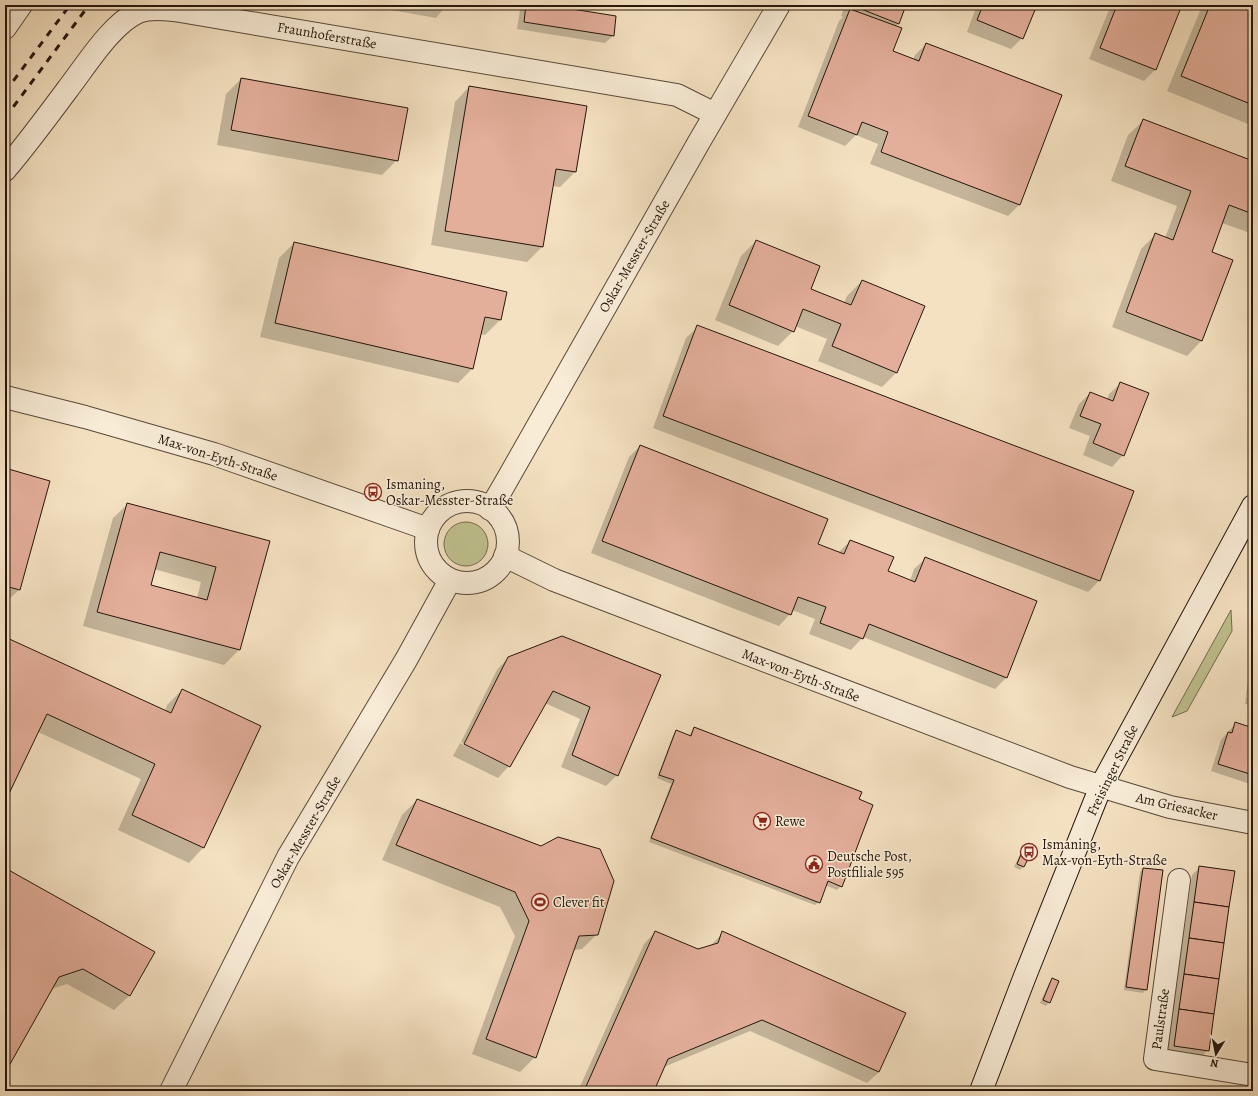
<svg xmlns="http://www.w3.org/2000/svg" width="1258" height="1096" font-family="Alegreya,serif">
  <rect width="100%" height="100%" fill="#f4e1c1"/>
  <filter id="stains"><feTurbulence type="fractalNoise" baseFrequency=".005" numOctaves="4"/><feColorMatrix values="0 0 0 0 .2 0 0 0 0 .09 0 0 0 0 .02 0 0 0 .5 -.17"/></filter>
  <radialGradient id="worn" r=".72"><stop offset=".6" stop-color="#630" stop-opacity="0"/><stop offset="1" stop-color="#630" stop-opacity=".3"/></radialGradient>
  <!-- green -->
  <g fill="#c0c290" stroke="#726c4e">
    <circle cx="466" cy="544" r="22"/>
    <polygon points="1231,610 1232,631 1187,711 1172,717"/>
  </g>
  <!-- shadow -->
  <g fill="#0003" fill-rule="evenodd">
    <polygon points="363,5 447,5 436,18"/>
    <polygon points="525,5 540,5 613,36 605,43 517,29 520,10"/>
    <polygon points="845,5 906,5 898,24 895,27 892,51 913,60 915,55 926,44 1061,96 1019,205 1008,216 870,164 878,144 856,135 845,146 798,127 839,21 843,17 841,16"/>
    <polygon points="977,5 1036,5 1022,38 1011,49 967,32"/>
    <polygon points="1111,5 1181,5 1156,69 1144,81 1089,59"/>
    <polygon points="1206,5 1236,5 1253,12 1253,126 1167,91 1200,11"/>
    <polygon points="241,79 397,160 382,175 217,145 226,94"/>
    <polygon points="469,87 575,172 560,187 553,186 542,247 527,262 431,245 455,102"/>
    <polygon points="1143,121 1253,162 1253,234 1222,223 1210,252 1201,341 1187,356 1112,327 1141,249 1156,234 1165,238 1177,206 1111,181 1128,135"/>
    <polygon points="756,241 809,290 844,303 847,296 862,281 897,372 882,387 818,361 827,339 795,326 793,331 778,346 715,320 741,256"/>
    <polygon points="294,243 506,292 500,320 485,335 480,334 473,368 458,383 260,337 279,258"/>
    <polygon points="698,327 1133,491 1099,581 1088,592 653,428 686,338"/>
    <polygon points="1121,383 1123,455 1112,467 1083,455 1090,436 1069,428 1079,404 1090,393 1107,400 1109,394"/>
    <polygon points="640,446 817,545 838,553 850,541 887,572 910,581 914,569 926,558 1006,678 995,689 863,637 851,650 809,634 815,619 792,610 790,614 779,626 591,553 629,457"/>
    <polygon points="5,469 19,590 5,603"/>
    <path d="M128 504 269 542 239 650 224 665 83 626 113 518ZM154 569 201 582 197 598 150 586Z"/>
    <polygon points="5,638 165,711 167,705 182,690 260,726 203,848 189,863 118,830 141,779 38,732 5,802"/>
    <polygon points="1253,654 1253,696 1247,695 1247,697 1253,698 1253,705 1245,704 1251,656"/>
    <polygon points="508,658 659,675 617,775 606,786 561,767 580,719 545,703 509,766 498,778 453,756 460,743 507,766 507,764 461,742 497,670"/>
    <polygon points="1236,723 1253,729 1253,785 1211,771 1221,740"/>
    <polygon points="694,728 858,800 841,886 837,890 825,885 819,902 815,905 649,842 671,784 657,778 673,735 676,731 689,736 691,732"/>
    <polygon points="417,800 597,934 582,949 573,950 535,1057 520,1072 472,1054 515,936 500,907 382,860 402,815"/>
    <polygon points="1025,846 1024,866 1020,870 1014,867 1022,850"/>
    <polygon points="1200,867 1208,1050 1200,1058 1167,1053 1192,875"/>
    <polygon points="5,869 153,953 129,996 114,1010 67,984 51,989 5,1071"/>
    <polygon points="1143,869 1146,989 1143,993 1124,990 1140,872"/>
    <polygon points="655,932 698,950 710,946 723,933 879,1072 867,1083 750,1031 664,1067 653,1091 578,1091 644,944"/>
    <polygon points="1052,980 1049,1002 1046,1006 1040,1003 1049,983"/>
    <polygon points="1253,1018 1253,1058 1248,1058"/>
  </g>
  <!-- building -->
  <g fill="#e3ae9a" stroke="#25160b" fill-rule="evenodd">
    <polygon points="526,5 547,5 616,16 614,36 524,22"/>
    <polygon points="851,5 906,5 899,24"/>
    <polygon points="983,5 1037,5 1023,39 977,20"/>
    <polygon points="1117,5 1182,5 1156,70 1100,48"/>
    <polygon points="1210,5 1239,5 1253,11 1253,105 1181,76"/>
    <polygon points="850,9 902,28 893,51 919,61 926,43 1062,95 1020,205 881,152 888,132 862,122 857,135 808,116"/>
    <polygon points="241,78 408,108 398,161 231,130"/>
    <polygon points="469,86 587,106 576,172 556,169 543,247 445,231"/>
    <polygon points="1143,119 1253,161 1253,214 1229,205 1212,252 1233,260 1202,341 1126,312 1155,233 1173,240 1191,191 1125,166"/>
    <polygon points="756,240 820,266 811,289 851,305 862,280 925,306 897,373 832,346 841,324 803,309 794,332 729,305"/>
    <polygon points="294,242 507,292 501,320 485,317 473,369 275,323"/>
    <polygon points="697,325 1134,491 1100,581 663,416"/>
    <polygon points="1120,382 1149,393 1124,456 1093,443 1101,424 1080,416 1090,392 1113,401"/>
    <polygon points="640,445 828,519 818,544 844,554 850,540 894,557 888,571 915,582 925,557 1037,601 1007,678 869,624 863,639 820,623 826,607 798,597 791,615 602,541"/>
    <polygon points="5,468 50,481 20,590 5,586"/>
    <path d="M127 503 270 541 240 650 97 612ZM160 552 216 567 207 600 151 585Z"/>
    <polygon points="562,636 661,675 618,776 572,755 590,707 553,691 510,767 464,744 508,657"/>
    <polygon points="5,637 171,713 182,689 261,726 204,848 132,815 155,764 47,714 5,802"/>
    <polygon points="1235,722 1253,728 1253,775 1218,764 1228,732 1232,733"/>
    <polygon points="694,727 862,792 859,799 873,805 842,887 828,881 820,903 651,838 674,780 659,775 676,730 691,736"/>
    <polygon points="417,799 541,846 558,837 600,849 614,881 598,935 579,936 536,1058 486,1039 529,921 515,892 396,845"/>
    <polygon points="1025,845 1033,849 1024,867 1017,864"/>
    <polygon points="1199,866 1235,871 1229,907 1194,902"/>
    <polygon points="5,868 155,952 130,996 83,969 59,977 5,1073"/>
    <polygon points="1143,868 1163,870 1147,990 1126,987"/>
    <polygon points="1194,902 1229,907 1224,943 1189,938"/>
    <polygon points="655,931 698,949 718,943 722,931 906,1013 879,1072 762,1020 668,1059 654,1091 584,1091"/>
    <polygon points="1189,938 1224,943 1219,979 1184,974"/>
    <polygon points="1184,974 1219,979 1214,1014 1179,1009"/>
    <polygon points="1052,978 1059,981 1050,1003 1043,1000"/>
    <polygon points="1179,1009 1214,1014 1209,1051 1174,1046"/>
  </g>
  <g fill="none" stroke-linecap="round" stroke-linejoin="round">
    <!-- minor casing -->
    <g stroke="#594938" stroke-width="24">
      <g id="minor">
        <polyline points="5,28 21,5"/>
        <path d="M5 170C27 144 47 117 67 90 85 67 111 24 138 12 151 7 167 9 180 11L677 95 715 114"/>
        <polyline points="5,397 85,417 214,454 428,529"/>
        <circle cx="467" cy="542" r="41"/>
        <polyline points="490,509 503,487 699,142 779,5"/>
        <polyline points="505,556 554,580 1070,777 1170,807 1253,823"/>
        <polyline points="1179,880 1155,1059 1253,1075"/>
        <polyline points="171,1091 288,857 406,660 450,580"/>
      </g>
    </g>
    <!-- secondary casing -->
    <g stroke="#25160b" stroke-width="24">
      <polyline id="secondary" points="981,1091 1025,976 1101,786 1253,506"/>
    </g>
    <!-- minor -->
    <use href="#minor" stroke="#f8ecd7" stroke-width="22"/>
    <!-- secondary -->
    <use href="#secondary" stroke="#f8ecd7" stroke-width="22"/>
    <!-- rail -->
    <g stroke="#25160b" stroke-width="3" stroke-dasharray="7 7" stroke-linecap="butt">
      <polyline points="5,92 70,5"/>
      <polyline points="5,118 89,5"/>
    </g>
  </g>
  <!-- icons -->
  <defs>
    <g id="bus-ring" transform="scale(0.9)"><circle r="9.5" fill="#f8ecd7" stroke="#8f2418" stroke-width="1.5"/><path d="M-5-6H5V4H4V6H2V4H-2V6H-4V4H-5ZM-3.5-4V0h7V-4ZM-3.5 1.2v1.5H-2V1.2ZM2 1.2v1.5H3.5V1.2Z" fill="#8f2418"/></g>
    <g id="supermarket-ring" transform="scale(0.9)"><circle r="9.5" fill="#f8ecd7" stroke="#8f2418" stroke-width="1.5"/><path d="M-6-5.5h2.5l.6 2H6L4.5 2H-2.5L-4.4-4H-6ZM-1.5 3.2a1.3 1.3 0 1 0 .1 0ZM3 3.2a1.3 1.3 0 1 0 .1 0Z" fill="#8f2418"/></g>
    <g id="civic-ring" transform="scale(0.9)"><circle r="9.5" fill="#f8ecd7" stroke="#8f2418" stroke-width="1.5"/><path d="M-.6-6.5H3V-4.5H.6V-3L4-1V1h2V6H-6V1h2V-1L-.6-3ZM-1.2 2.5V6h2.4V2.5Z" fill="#8f2418"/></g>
    <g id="stadium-ring" transform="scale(0.9)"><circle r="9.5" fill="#f8ecd7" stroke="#8f2418" stroke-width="1.5"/><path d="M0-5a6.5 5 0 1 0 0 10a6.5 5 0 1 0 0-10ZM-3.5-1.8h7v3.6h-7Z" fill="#8f2418"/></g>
  </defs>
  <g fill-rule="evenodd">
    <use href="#bus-ring" x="373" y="492"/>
    <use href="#supermarket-ring" x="762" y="821"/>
    <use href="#bus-ring" x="1029" y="852"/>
    <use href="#civic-ring" x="814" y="864"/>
    <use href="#stadium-ring" x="540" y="902"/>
  </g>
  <g text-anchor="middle" stroke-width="3" stroke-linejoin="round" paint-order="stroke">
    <!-- street labels -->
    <g font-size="14" fill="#25160b" stroke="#f8ecd7">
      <text transform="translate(327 35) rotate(10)" y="5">Fraunhoferstraße</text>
      <text transform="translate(634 256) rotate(-60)" y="5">Oskar-Messter-Straße</text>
      <text transform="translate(218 457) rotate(18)" y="5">Max-von-Eyth-Straße</text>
      <text transform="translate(801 675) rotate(21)" y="5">Max-von-Eyth-Straße</text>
      <text transform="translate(1112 770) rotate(-64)" y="5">Freisinger Straße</text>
      <text transform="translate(1177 806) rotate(13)" y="5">Am Griesacker</text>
      <text transform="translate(305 832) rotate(-60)" y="5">Oskar-Messter-Straße</text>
      <text transform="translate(1160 1019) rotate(-82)" y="5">Paulstraße</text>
    </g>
    <!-- poi labels -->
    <g font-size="14" fill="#25160b" stroke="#f8ecd7" text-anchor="start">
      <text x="386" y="489">Ismaning,<tspan x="386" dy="16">Oskar-Messter-Straße</tspan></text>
      <text x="775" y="826">Rewe</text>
      <text x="1042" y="849">Ismaning,<tspan x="1042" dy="16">Max-von-Eyth-Straße</tspan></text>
      <text x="827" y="861">Deutsche Post,<tspan x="827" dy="16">Postfiliale 595</tspan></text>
      <text x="553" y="907">Clever fit</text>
    </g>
  </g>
  <!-- margin -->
  <rect width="1258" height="1096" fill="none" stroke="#f4e1c1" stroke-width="20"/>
  <rect x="6" y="6" width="1246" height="1084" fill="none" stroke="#25160b" stroke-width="2"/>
  <rect x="10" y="10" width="1238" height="1076" fill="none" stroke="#25160b"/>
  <!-- north arrow -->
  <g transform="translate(1216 1054) rotate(190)" stroke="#f8ecd7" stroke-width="3" paint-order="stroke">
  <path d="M0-3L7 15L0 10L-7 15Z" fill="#25160b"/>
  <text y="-6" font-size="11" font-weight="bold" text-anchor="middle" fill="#25160b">N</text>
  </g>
  <rect width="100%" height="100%" filter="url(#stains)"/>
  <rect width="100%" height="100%" fill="url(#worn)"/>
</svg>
